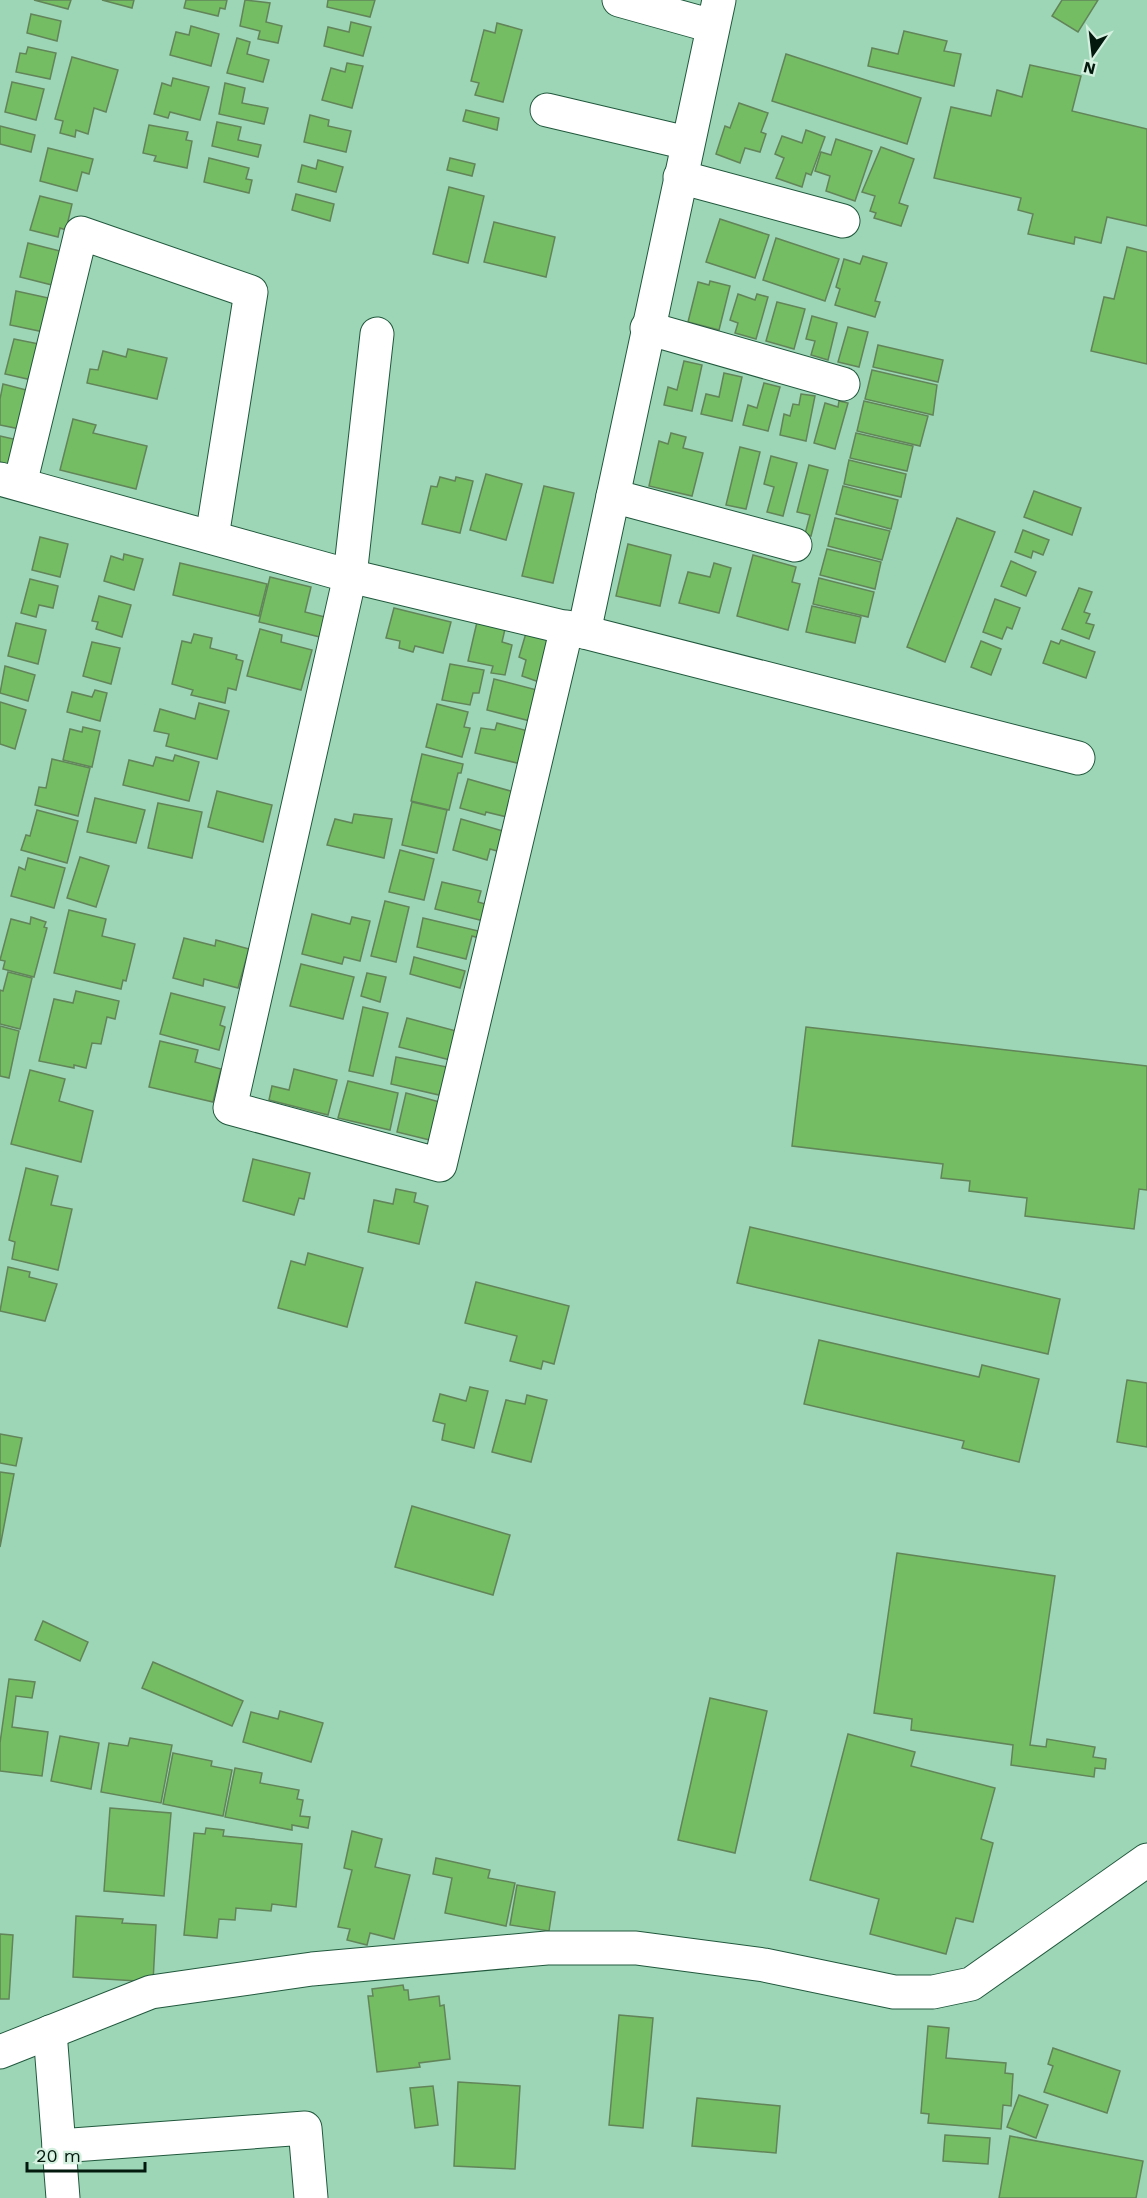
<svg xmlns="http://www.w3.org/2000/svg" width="1147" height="2198" font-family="'Work Sans',sans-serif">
  <rect width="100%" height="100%" fill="#9dd6b6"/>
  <!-- building -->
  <g fill="#75bd63" stroke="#628459" stroke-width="1.5">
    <polygon points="34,0 71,0 68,9"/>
    <polygon points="102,0 134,0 132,8"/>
    <polygon points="186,0 227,0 225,9 220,8 218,16 184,8"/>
    <polygon points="245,0 270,3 266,22 282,26 278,43 258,39 260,31 240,26"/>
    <polygon points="328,0 375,0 370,17 327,7"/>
    <polygon points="1062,0 1098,0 1078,32 1052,16"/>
    <polygon points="31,14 61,21 57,41 27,33"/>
    <polygon points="351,22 371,27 363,56 324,46 328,27 349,32"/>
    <polygon points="497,23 522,30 503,102 475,95 479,83 471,81 484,30 495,33"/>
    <polygon points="191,26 219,34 211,66 170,55 176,32 189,35"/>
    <polygon points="904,31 947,41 944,51 961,54 954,86 868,66 872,48 898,54"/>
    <polygon points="237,38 250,42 247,54 269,60 263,82 227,73"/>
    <polygon points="28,47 56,53 50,79 16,72 20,53 26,54"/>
    <polygon points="786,54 921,98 907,144 772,101"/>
    <polygon points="72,57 118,70 106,112 94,108 88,134 76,130 75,137 60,133 63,121 55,119"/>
    <polygon points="347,63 363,66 352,108 322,100 331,68 345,72"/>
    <polygon points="1030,65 1081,76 1072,111 1147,129 1147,226 1107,217 1101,243 1075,237 1074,244 1028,234 1033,214 1018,210 1021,198 934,178 951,107 991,116 997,90 1022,97"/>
    <polygon points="173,78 209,87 200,120 170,112 168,118 154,114 162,83 171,86"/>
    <polygon points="12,82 44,89 36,120 5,112"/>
    <polygon points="225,83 245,88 242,103 268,108 264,124 219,114"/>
    <polygon points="739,103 768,113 761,132 766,134 760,152 745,148 740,163 716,154 725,126 730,128"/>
    <polygon points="466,110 499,118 497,130 463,121"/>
    <polygon points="310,115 329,120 328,126 351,131 346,152 304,142"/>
    <polygon points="217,122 241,127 238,140 261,145 258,157 212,146"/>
    <polygon points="149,125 188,132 186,140 192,141 187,168 154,161 156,156 143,153"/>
    <polygon points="0,126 35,135 31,152 0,144"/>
    <polygon points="806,130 825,137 811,175 806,173 802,187 776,178 784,158 775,154 782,136 802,143"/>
    <polygon points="836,139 872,151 855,201 826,191 830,176 815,171 821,152 831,155"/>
    <polygon points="881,147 914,159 899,203 908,206 901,226 874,218 876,213 870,211 875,196 862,192"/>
    <polygon points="48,148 93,159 89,174 82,172 77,191 40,181"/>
    <polygon points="209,158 249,168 246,179 252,180 249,193 204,182"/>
    <polygon points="450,158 475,164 472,176 447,170"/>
    <polygon points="318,160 343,167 336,192 298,182 302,165 316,169"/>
    <polygon points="449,187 484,196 468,263 433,254"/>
    <polygon points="296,194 334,204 330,221 292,210"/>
    <polygon points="40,196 72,204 66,230 60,228 58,237 30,230"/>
    <polygon points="720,219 769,235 755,278 706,262"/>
    <polygon points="494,222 555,237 546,277 484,262"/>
    <polygon points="776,238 839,259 825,301 763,280"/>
    <polygon points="28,243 60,251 52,285 20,277"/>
    <polygon points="1127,247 1147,252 1147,364 1091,351 1104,297 1114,299"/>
    <polygon points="863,256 887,263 875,301 880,302 875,317 835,305 840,289 836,287 844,259 860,264"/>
    <polygon points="710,281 730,286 719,330 688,322 698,282 709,285"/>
    <polygon points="16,291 53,299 44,332 10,325"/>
    <polygon points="738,294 755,300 757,294 768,297 756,339 735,333 738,323 730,320"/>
    <polygon points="777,302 805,309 794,349 766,341"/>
    <polygon points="812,316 837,323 828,360 811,355 815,341 806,339"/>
    <polygon points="848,327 868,332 859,367 838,362"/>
    <polygon points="14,339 44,345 32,380 5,374"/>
    <polygon points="878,345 943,360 938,382 873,367"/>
    <polygon points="128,349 167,358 157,399 87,383 90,369 98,370 103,351 126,357"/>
    <polygon points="684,361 702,365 692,411 664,405 668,387 677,390"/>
    <polygon points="872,370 937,385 933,415 865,399"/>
    <polygon points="724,373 742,377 732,421 701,414 706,394 719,397"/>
    <polygon points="764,383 780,387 768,431 743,425 748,405 757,408"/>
    <polygon points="3,384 34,392 25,430 0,425 0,399"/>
    <polygon points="801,394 815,396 806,441 780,435 784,414 790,416 793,404 799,405"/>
    <polygon points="839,401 848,403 835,449 814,443 825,403 838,407"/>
    <polygon points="864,401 928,416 920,446 857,431"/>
    <polygon points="73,419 96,425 93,433 147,446 136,489 60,470"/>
    <polygon points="671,433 686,437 683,448 703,453 692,496 649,486 659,441 668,444"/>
    <polygon points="856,433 913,446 907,471 850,458"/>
    <polygon points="0,436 22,441 15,473 0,470"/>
    <polygon points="740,447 760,452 746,509 726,505"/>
    <polygon points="771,456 797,463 783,516 767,512 774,487 764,484"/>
    <polygon points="849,460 906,474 901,497 844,484"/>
    <polygon points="809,465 828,470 811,536 805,534 810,515 797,512"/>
    <polygon points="486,474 522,484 506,540 470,530"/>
    <polygon points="440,477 455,481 456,477 473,481 460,533 422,524 431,486 437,487"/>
    <polygon points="544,486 574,493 553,583 522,576"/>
    <polygon points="843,486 898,500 891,529 836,514"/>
    <polygon points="1034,491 1081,508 1072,535 1024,517"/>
    <polygon points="835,518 890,531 882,560 828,546"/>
    <polygon points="957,518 995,532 945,662 907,647"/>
    <polygon points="1023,530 1049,540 1043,555 1033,551 1031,558 1015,552"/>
    <polygon points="40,537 68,544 60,577 32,570"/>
    <polygon points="628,544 671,555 660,606 616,596"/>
    <polygon points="827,549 881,562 875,589 820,575"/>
    <polygon points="124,554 143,559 134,590 104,581 111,556 123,560"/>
    <polygon points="753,555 796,567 792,582 800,584 788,630 737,616"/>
    <polygon points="1011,561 1036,572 1026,596 1001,586"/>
    <polygon points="180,563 267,584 259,616 173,595"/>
    <polygon points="714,563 731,568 719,613 679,603 688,572 710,577"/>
    <polygon points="270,577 311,587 305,612 333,619 328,639 259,622"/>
    <polygon points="819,578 874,592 868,617 813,604"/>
    <polygon points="30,579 58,586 53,608 39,605 36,617 21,613"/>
    <polygon points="1079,588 1092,592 1084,612 1090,614 1086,623 1094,625 1089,639 1062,629"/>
    <polygon points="99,596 131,605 122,637 96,629 98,622 92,621"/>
    <polygon points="995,599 1020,608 1012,629 1007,627 1002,639 983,632"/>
    <polygon points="812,606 861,617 855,643 806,632"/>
    <polygon points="394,608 451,622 443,653 415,646 413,652 399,648 400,641 386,638"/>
    <polygon points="477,622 505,629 502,642 512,645 505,675 491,673 493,666 468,661"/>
    <polygon points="16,623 46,630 38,664 8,656"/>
    <polygon points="260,629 282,635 281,642 312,650 301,690 247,676"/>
    <polygon points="526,633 560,643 542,683 522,676 526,660 519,657"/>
    <polygon points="194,634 212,638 210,648 237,655 236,659 243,661 236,690 228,688 225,703 191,695 193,690 172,684 182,641 191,643"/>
    <polygon points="1061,640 1095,652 1086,678 1043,663 1051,641 1059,644"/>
    <polygon points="981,641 1001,649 991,675 971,667"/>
    <polygon points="92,642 120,648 111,684 83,676"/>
    <polygon points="450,664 484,670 479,693 473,693 470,705 442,700"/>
    <polygon points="5,666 35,675 28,701 0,693"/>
    <polygon points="494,679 537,690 538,723 487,710"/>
    <polygon points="95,690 107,693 100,721 67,712 72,692 92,697"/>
    <polygon points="0,702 26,710 15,749 0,744"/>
    <polygon points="199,703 229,711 217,759 166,746 169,734 154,731 160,709 195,719"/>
    <polygon points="437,704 468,712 464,727 470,728 462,757 426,747"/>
    <polygon points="497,723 528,731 521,764 475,753 481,728 495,730"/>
    <polygon points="83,727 100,731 92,767 63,760 70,729 82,732"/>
    <polygon points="422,754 463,764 461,773 458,773 449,810 411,801"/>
    <polygon points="175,755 199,762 189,801 123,785 129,760 153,766 156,757 173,761"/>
    <polygon points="52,759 90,768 78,816 35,805 39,787 46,788"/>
    <polygon points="468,779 514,792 507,817 486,812 485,815 460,808"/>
    <polygon points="217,791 272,805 263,842 208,827"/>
    <polygon points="95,798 145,810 136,843 87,832"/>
    <polygon points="412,802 447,810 437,853 402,845"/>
    <polygon points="158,803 202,812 192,858 148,848"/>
    <polygon points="37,810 78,821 67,863 21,850 26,835 30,836"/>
    <polygon points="354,814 392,819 384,858 327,845 335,819 352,823"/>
    <polygon points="461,819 510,833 504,853 490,849 487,860 453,850"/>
    <polygon points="400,850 434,859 424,900 389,892"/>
    <polygon points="80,857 109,866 96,907 67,898"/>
    <polygon points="28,858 65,868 54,908 11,896 19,867 25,870"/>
    <polygon points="442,882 481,891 478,902 492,906 488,922 435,909"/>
    <polygon points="385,901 409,907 396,962 371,956"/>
    <polygon points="69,910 106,919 102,936 135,944 126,981 123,980 121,989 54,973"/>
    <polygon points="312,914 350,924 352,917 370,921 360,961 344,957 342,964 302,954"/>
    <polygon points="31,917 46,922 44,927 47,928 34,977 3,969 5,961 0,960 11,919 30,924"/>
    <polygon points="423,918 487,933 486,940 472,936 466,959 417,947"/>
    <polygon points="184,938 215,946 216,940 249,949 238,988 204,979 203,986 173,978"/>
    <polygon points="414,957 465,971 460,988 410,974"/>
    <polygon points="301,964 354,977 343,1019 290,1006"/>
    <polygon points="8,972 32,978 20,1029 0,1024 0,990 3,991"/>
    <polygon points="367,973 386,977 380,1002 361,996"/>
    <polygon points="76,991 119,1001 115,1019 107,1017 101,1044 92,1043 86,1068 74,1065 74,1068 39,1061 54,999 73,1003"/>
    <polygon points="171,993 225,1007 220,1025 225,1027 219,1050 160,1034"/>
    <polygon points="363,1007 388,1013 373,1076 349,1071"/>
    <polygon points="407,1018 460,1032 458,1062 399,1047"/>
    <polygon points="0,1026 19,1031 9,1078 0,1076"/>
    <polygon points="806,1027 1147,1066 1147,1190 1139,1189 1134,1229 1025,1216 1027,1198 969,1191 970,1181 941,1178 943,1164 792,1146"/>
    <polygon points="160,1041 198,1050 195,1062 221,1069 213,1102 149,1087"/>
    <polygon points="396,1057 457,1069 452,1094 440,1091 439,1095 391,1084"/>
    <polygon points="294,1069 337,1080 328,1115 269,1100 272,1086 289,1090"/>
    <polygon points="30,1070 65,1079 59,1101 93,1111 81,1162 11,1144"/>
    <polygon points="348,1081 398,1093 390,1130 338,1118"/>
    <polygon points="406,1093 451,1105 442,1143 397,1132"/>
    <polygon points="253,1159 310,1173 304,1199 299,1198 294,1215 243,1201"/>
    <polygon points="26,1168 58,1176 51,1205 72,1209 58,1270 12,1259 15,1242 9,1240"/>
    <polygon points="396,1189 416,1193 414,1202 428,1206 419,1244 368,1232 374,1200 393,1204"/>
    <polygon points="750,1227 1060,1299 1048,1354 737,1283"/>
    <polygon points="308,1253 363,1268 347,1327 278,1308 291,1261 305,1265"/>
    <polygon points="8,1267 30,1272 29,1277 57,1284 45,1321 0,1311"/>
    <polygon points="476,1282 569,1306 554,1364 543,1361 541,1369 510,1361 517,1336 465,1323"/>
    <polygon points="819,1340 979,1377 982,1365 1039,1379 1019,1462 962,1448 964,1441 804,1404"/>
    <polygon points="1127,1380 1147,1383 1147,1447 1117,1442"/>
    <polygon points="470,1387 488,1391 474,1448 442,1440 445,1424 433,1421 440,1394 466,1401"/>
    <polygon points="527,1395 547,1400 531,1462 492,1452 506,1400 525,1404"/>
    <polygon points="0,1434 22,1438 16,1466 0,1463"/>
    <polygon points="0,1472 14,1474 0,1547"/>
    <polygon points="412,1506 510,1535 493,1595 395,1567"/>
    <polygon points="897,1553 1055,1576 1030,1745 1046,1747 1047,1739 1095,1747 1093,1757 1106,1759 1105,1769 1095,1768 1094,1777 1011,1765 1013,1745 911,1730 912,1719 874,1713"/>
    <polygon points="43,1621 88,1642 80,1661 35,1640"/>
    <polygon points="153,1662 243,1701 232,1726 142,1688"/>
    <polygon points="9,1679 35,1682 32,1698 16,1696 12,1727 48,1732 42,1776 0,1771 0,1743"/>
    <polygon points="710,1698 767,1711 735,1853 678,1840"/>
    <polygon points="280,1711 323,1723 311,1762 243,1742 251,1712 278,1719"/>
    <polygon points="848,1734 915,1752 911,1766 995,1788 981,1839 993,1843 973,1922 956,1918 946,1954 870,1934 879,1899 810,1880"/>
    <polygon points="60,1736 99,1743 91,1789 51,1781"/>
    <polygon points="130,1738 172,1745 161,1803 101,1792 109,1743 128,1746"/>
    <polygon points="173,1753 212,1761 211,1766 232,1770 223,1816 163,1804"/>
    <polygon points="235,1768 262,1773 260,1783 299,1790 297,1799 303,1800 300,1816 310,1817 308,1828 292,1825 292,1830 225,1817"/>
    <polygon points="110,1808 171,1813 164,1896 104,1891"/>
    <polygon points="206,1828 224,1830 223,1836 302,1844 296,1907 272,1904 271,1911 236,1908 235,1920 219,1919 217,1938 184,1935 194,1833 205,1834"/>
    <polygon points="352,1831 382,1839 375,1867 410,1875 394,1939 370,1933 367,1945 347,1940 350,1929 338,1927 352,1870 344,1868"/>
    <polygon points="436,1858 490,1870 488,1878 515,1883 506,1926 445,1913 452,1878 433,1874"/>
    <polygon points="517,1885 555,1892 549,1931 510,1925"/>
    <polygon points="76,1916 123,1919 122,1923 156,1925 153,1982 73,1977"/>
    <polygon points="0,1934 13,1935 9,1999 0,1999"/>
    <polygon points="403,1985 404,1990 408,1990 409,2000 439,1996 440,2006 444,2005 450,2059 419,2063 420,2067 377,2072 368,1996 373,1996 372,1989"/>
    <polygon points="619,2015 653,2018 643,2128 609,2125"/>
    <polygon points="928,2026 949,2028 946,2058 1006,2063 1005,2073 1013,2074 1011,2106 1003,2105 1001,2129 928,2123 929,2114 921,2113"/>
    <polygon points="1053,2048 1120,2071 1107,2113 1044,2092 1053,2066 1048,2064"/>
    <polygon points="458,2082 520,2086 515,2169 454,2166"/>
    <polygon points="433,2086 438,2125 415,2128 410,2088"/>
    <polygon points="1019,2095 1048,2105 1036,2138 1007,2127"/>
    <polygon points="697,2098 780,2106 776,2153 692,2146"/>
    <polygon points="945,2135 990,2138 988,2164 943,2161"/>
    <polygon points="1010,2136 1143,2161 1136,2198 999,2198"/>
  </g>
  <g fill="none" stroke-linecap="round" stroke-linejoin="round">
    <!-- minor casing -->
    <g stroke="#21583d" stroke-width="35">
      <g id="minor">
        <polyline points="619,0 712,26"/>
        <polyline points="547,110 687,143"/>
        <polyline points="680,177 843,221"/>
        <polyline points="647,328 843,384"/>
        <polyline points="377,334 350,576 230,1108 440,1165 567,627"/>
        <polyline points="0,479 350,576 584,632 1078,758"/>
        <polyline points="20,484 81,233 251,292 212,537"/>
        <polyline points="613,496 795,545"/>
        <polyline points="584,632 719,0"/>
        <polyline points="50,2032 63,2198"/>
        <polyline points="0,2052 151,1992 312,1969 547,1948 636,1948 764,1965 894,1992 933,1992 971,1984 1147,1860"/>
        <polyline points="59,2146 305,2128 311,2198"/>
      </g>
    </g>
    <!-- minor -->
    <use href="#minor" stroke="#fff" stroke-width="33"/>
  </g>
  <!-- north arrow -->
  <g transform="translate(1093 54) rotate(194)" stroke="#d4f0df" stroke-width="4.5" paint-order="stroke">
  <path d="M0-4.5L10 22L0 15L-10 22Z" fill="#04190e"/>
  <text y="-9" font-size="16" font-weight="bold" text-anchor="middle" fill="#04190e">N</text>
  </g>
  <!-- scale -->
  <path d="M27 2162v9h118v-9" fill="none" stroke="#04190e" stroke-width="3"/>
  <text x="36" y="2162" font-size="18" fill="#04190e" stroke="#d4f0df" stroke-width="4.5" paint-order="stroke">20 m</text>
</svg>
